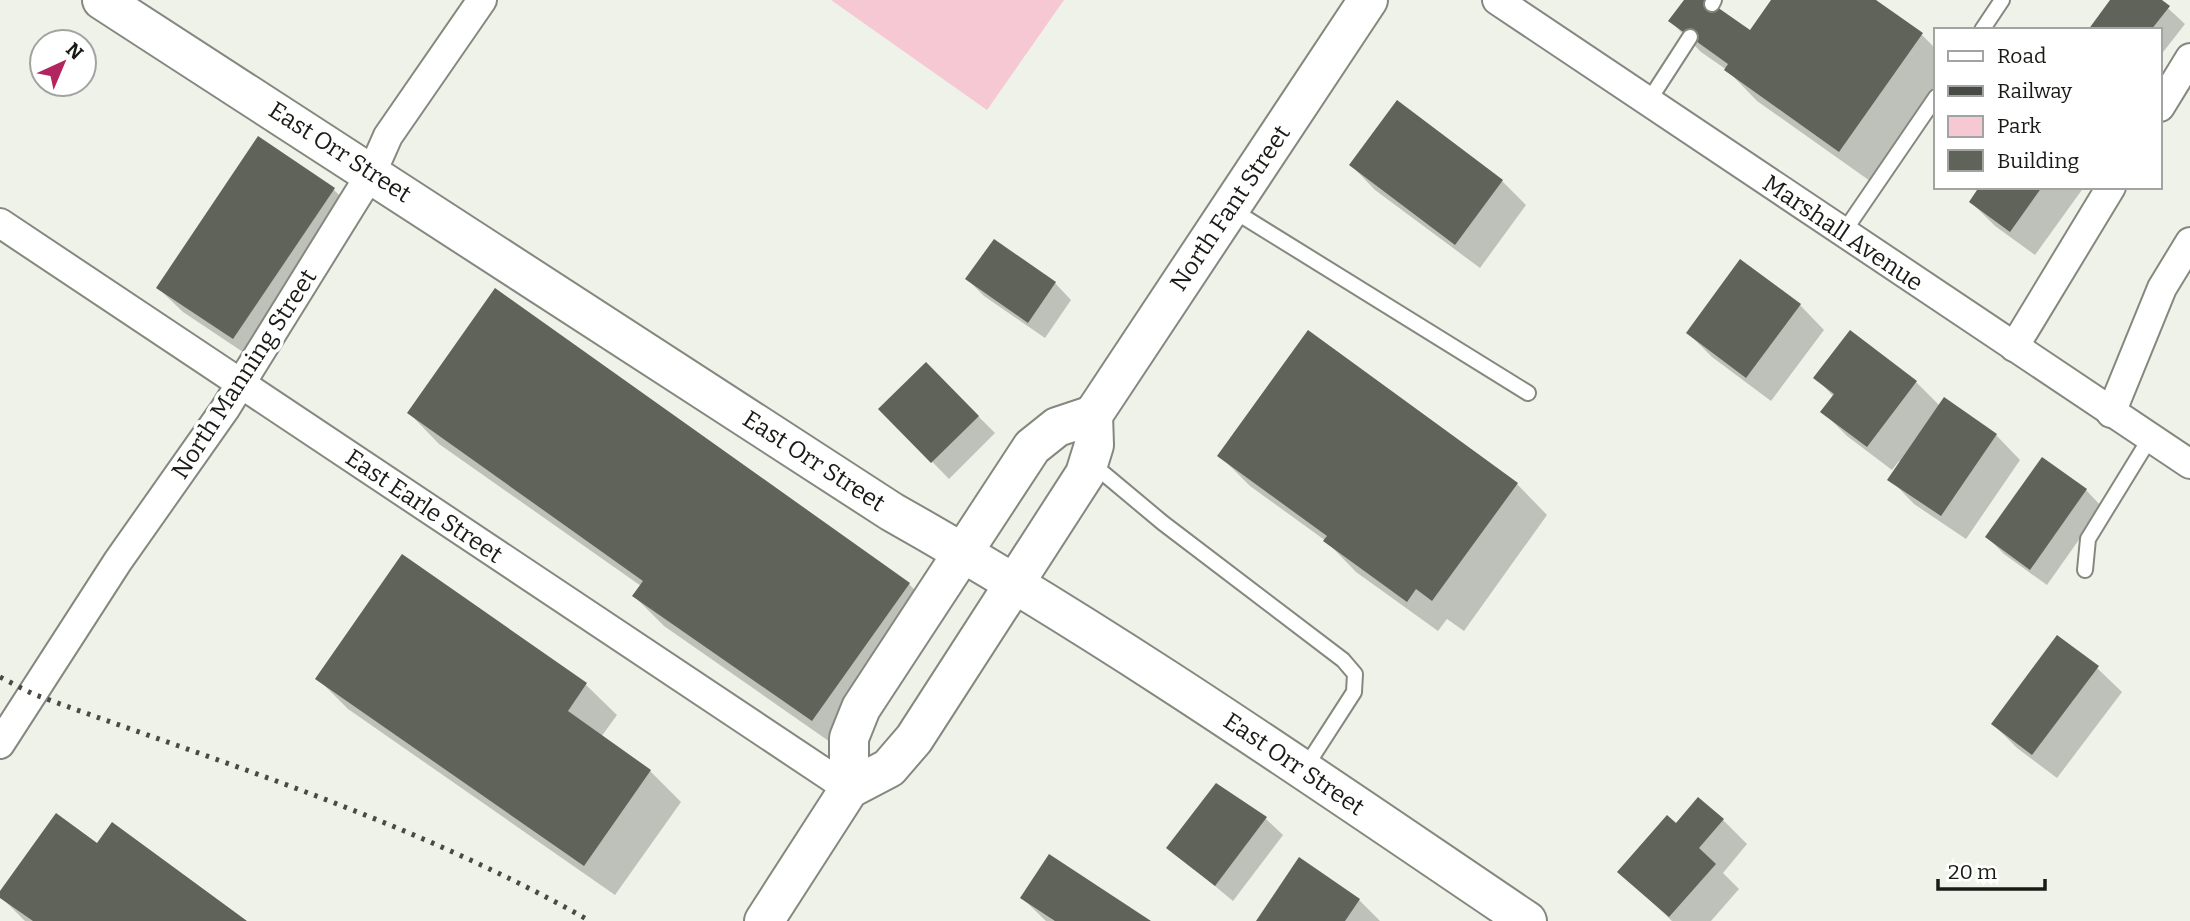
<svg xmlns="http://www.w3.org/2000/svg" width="2190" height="921" font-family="Bitter,serif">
  <rect width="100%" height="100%" fill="#eef2e8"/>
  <!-- green -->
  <polygon fill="#f6c8d3" points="831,0 1064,0 987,110"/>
  <!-- shadow -->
  <g fill="#0003">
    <polygon points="1686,0 1705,0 1750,32 1773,0 1873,0 1922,35 1936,49 1936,88 1870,181 1757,101 1727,70 1701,52 1670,21"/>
    <polygon points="2113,0 2159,0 2185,24 2160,56 2160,30 2090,30"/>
    <polygon points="1351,165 1502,181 1526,205 1480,268 1375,190"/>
    <polygon points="1982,187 2084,187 2035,255 1995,226 1971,202"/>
    <polygon points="333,189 358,213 258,362 183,312 158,288"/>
    <polygon points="967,279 1055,283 1071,300 1045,338 984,296"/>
    <polygon points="1800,305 1824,330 1771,401 1712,357 1688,333"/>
    <polygon points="926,364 995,433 949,479 881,409"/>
    <polygon points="1816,378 1916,382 1940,406 1996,435 2020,460 1966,539 1914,504 1890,479 1901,463 1899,461 1892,470 1847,436 1823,412 1834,397"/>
    <polygon points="409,413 909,584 939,615 843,751 664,626 634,596 641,586 439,444"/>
    <polygon points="1219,455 1517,484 1547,515 1464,631 1447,619 1438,631 1356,572 1326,541 1250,486"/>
    <polygon points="2086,490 2102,507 2047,585 2004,554 1987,537"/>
    <polygon points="402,557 586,685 617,715 601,737 650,771 681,802 615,895 348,709 318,679"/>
    <polygon points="2097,668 2122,692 2057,778 2017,748 1993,724"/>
    <polygon points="1216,785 1266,819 1283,835 1233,901 1169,848"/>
    <polygon points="1723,820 1747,844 1723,873 1739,889 1711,921 1672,921 1620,872 1676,825"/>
    <polygon points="97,845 244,921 25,921 0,896"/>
    <polygon points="1022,898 1148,921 1046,921"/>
    <polygon points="1359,900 1380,921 1259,921"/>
  </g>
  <!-- building -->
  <g fill="#5f635a">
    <polygon points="1684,0 1707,0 1750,30 1771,0 1876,0 1923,33 1839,152 1724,70 1728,64 1668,21"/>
    <polygon points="2110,0 2162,0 2170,6 2151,30 2088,30"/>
    <polygon points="1397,100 1503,180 1455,245 1349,165"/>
    <polygon points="258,136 335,188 233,339 156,288"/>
    <polygon points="1979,187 2042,187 2010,232 1969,202"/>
    <polygon points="994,239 1056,282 1028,323 965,279"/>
    <polygon points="1740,259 1801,304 1746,378 1686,333"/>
    <polygon points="495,288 910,583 812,721 632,596 643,581 407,413"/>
    <polygon points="1308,330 1518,483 1432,601 1416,589 1407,602 1323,541 1327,536 1217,456"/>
    <polygon points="1850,330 1917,381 1867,447 1820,412 1834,394 1813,378"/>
    <polygon points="926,362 979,416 931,463 878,409"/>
    <polygon points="1944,397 1997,434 1941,516 1887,480"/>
    <polygon points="2042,457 2087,489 2030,570 1985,537"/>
    <polygon points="402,554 587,683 568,711 651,770 584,866 315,679"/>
    <polygon points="2057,635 2099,666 2032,755 1991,724"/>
    <polygon points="1216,783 1267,817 1215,886 1166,848"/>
    <polygon points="1698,797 1724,819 1699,848 1716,864 1669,917 1617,872 1667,815 1676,823"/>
    <polygon points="56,813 97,843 112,822 247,921 33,921 0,898 0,891"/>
    <polygon points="1049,854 1151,921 1055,921 1020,898"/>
    <polygon points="1299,857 1360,899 1345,921 1256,921"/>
  </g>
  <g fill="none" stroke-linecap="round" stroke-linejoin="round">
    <!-- lane casing -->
    <g stroke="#84887e" stroke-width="18">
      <g id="lane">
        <polyline points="1712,4 1714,0"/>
        <polyline points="1982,30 2002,0"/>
        <polyline points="1648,102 1690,37"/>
        <polyline points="1231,209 1528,393"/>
        <polyline points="1843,233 1936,97"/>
        <polyline points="1090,462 1163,523 1343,660 1355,674 1354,692 1305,768"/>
        <polyline points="2085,570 2088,539 2150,438"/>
      </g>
    </g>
    <!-- street casing -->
    <g stroke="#84887e" stroke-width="32">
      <g id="street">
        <polyline points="1497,0 2190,464"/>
        <polyline points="2160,107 2190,58"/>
        <polyline points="0,223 849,789"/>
        <polyline points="2014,347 2111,187"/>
        <polyline points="2111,413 2162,288 2190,242"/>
        <polyline points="0,744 118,561 225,409 372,172 388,136 482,0"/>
      </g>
    </g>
    <!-- secondary casing -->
    <g stroke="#84887e" stroke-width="42">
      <g id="secondary">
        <path d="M102 0 892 512C1112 636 1318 780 1527 921"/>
        <polyline points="849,789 849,738 861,708 1032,447 1057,427 1093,415"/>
        <polyline points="764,921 849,789 889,768 914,739 1085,474 1094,445 1093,415 1368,0"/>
      </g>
    </g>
    <!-- lane -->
    <use href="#lane" stroke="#fff" stroke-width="14"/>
    <!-- street -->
    <use href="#street" stroke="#fff" stroke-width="28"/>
    <!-- secondary -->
    <use href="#secondary" stroke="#fff" stroke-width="38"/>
    <!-- rail -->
    <path stroke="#484a45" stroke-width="5" stroke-dasharray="3.5 7" stroke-linecap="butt" d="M0 677 33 694C221 763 414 821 590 921"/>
  </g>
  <g text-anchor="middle" stroke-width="7" stroke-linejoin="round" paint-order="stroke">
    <!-- street labels -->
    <g font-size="24" fill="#191b17" stroke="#fff">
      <text transform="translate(340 152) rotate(33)" y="8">East Orr Street</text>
      <text transform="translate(1230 208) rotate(-56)" y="8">North Fant Street</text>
      <text transform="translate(1843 233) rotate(34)" y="8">Marshall Avenue</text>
      <text transform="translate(244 374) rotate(-57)" y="8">North Manning Street</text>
      <text transform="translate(814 461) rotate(33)" y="8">East Orr Street</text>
      <text transform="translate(424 506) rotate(34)" y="8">East Earle Street</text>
      <text transform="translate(1294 764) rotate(34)" y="8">East Orr Street</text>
    </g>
  </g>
  <!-- legend -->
  <rect x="1934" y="28" width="228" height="161" fill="#ffffff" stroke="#a3a4a2" stroke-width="2"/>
  <rect x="1948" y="51" width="35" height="10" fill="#ffffff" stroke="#a3a4a2" stroke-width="2"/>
  <text x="1997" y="63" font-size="21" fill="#191b17">Road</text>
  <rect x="1948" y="86" width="35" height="10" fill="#484a45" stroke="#a3a4a2" stroke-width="2"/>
  <text x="1997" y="98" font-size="21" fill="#191b17">Railway</text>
  <rect x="1948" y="116" width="35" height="21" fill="#f6c8d3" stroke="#a3a4a2" stroke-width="2"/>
  <text x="1997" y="133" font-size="21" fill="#191b17">Park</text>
  <rect x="1948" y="150" width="35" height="21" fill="#5f635a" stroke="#a3a4a2" stroke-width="2"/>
  <text x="1997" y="168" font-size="21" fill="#191b17">Building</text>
  <!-- north arrow -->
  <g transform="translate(63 63) rotate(44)"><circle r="33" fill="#ffffff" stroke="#a3a4a2" stroke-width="2"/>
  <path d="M0-5L12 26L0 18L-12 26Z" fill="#b2255f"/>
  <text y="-10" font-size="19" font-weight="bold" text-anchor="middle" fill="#191b17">N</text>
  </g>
  <!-- scale -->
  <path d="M1938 879v10h107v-10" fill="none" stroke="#191b17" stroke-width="3.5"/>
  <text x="1948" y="879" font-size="21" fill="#191b17" stroke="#ffffff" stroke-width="5" paint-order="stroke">20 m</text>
</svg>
